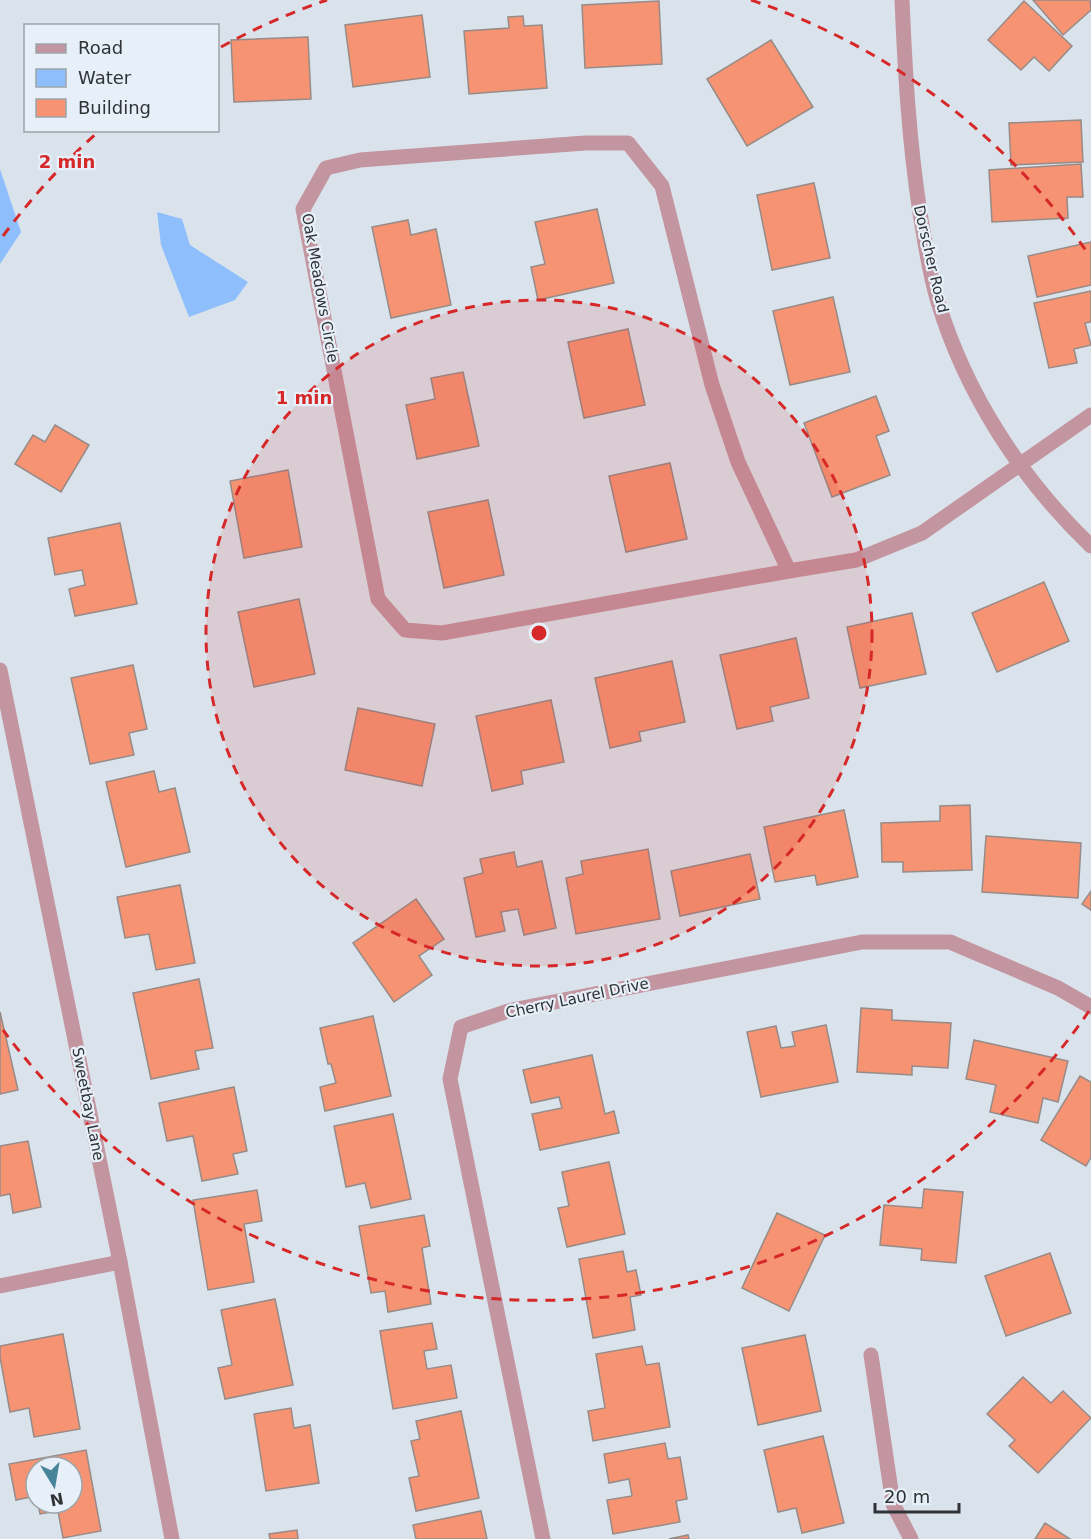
<svg xmlns="http://www.w3.org/2000/svg" width="1091" height="1539" font-family="'DejaVu Sans',sans-serif">
  <rect width="100%" height="100%" fill="#dae3eb"/>
  <!-- water -->
  <g fill="#8ebffc">
    <polygon points="0,169 21,232 0,264"/>
    <polygon points="157,212 182,219 190,245 248,282 235,300 189,317 161,245"/>
  </g>
  <!-- building -->
  <g fill="#f69373" stroke="#978b88" stroke-width="1.5">
    <polygon points="1033,0 1090,0 1091,10 1063,35"/>
    <polygon points="659,1 662,64 585,68 582,5"/>
    <polygon points="1024,1 1072,46 1049,71 1034,57 1021,70 988,40"/>
    <polygon points="422,15 430,77 353,87 345,25"/>
    <polygon points="523,16 524,26 542,25 547,88 469,94 464,31 509,28 508,17"/>
    <polygon points="308,37 311,99 234,102 231,40"/>
    <polygon points="771,40 813,107 747,146 707,79"/>
    <polygon points="1081,120 1083,162 1011,165 1009,123"/>
    <polygon points="1081,164 1083,197 1067,197 1068,218 992,222 989,170"/>
    <polygon points="814,183 830,258 772,270 757,195"/>
    <polygon points="597,209 614,283 538,300 531,267 545,264 535,222"/>
    <polygon points="408,220 411,235 436,229 451,305 391,318 372,227"/>
    <polygon points="1091,242 1091,285 1037,297 1028,256"/>
    <polygon points="1091,291 1091,322 1085,323 1091,345 1074,349 1077,363 1049,368 1034,303"/>
    <polygon points="833,297 850,372 790,385 773,311"/>
    <polygon points="628,329 645,405 584,418 568,342"/>
    <polygon points="463,372 479,446 417,459 406,405 435,399 431,378"/>
    <polygon points="876,396 889,431 876,436 890,475 832,497 804,423"/>
    <polygon points="55,425 89,445 61,492 15,464 33,435 45,442"/>
    <polygon points="670,463 687,539 626,552 609,476"/>
    <polygon points="288,470 302,547 244,558 230,481"/>
    <polygon points="488,500 504,575 444,588 428,512"/>
    <polygon points="120,523 137,604 75,616 69,589 85,585 82,570 55,575 48,538"/>
    <polygon points="1044,582 1069,641 997,672 972,613"/>
    <polygon points="299,599 315,674 254,687 238,612"/>
    <polygon points="912,613 926,674 860,688 847,627"/>
    <polygon points="796,638 809,698 770,707 773,721 737,729 720,655"/>
    <polygon points="672,661 685,722 639,732 641,741 610,748 595,678"/>
    <polygon points="133,665 147,729 129,733 134,755 90,764 71,678"/>
    <polygon points="551,700 564,762 521,771 523,784 492,791 476,716"/>
    <polygon points="358,708 435,724 422,786 345,770"/>
    <polygon points="154,771 159,792 175,788 190,852 126,867 106,782"/>
    <polygon points="970,805 972,870 903,872 903,862 882,862 881,823 940,821 940,806"/>
    <polygon points="844,810 858,877 817,885 815,875 775,882 764,827"/>
    <polygon points="986,836 1081,843 1078,898 982,892"/>
    <polygon points="648,849 660,919 576,934 566,878 583,874 581,861"/>
    <polygon points="514,852 517,867 542,861 556,928 524,935 518,909 501,912 505,931 476,937 464,878 483,873 480,859"/>
    <polygon points="750,854 760,899 680,916 671,871"/>
    <polygon points="180,885 195,963 156,970 149,934 125,938 117,897"/>
    <polygon points="1091,891 1091,910 1082,904"/>
    <polygon points="416,899 444,939 419,956 432,975 394,1002 353,943"/>
    <polygon points="199,979 213,1048 195,1051 199,1069 151,1079 133,993"/>
    <polygon points="861,1008 892,1010 892,1020 951,1023 948,1068 912,1066 912,1075 857,1072"/>
    <polygon points="0,1012 18,1090 0,1094"/>
    <polygon points="373,1016 391,1096 325,1111 320,1087 336,1083 331,1064 328,1064 320,1028"/>
    <polygon points="826,1025 838,1082 761,1097 747,1032 776,1026 781,1048 795,1046 792,1032"/>
    <polygon points="974,1040 1068,1061 1058,1102 1043,1098 1038,1123 990,1112 996,1085 966,1079"/>
    <polygon points="592,1055 605,1114 614,1111 619,1133 540,1150 532,1114 562,1108 559,1097 531,1103 523,1070"/>
    <polygon points="1080,1076 1091,1082 1091,1157 1086,1166 1041,1140"/>
    <polygon points="234,1087 247,1151 233,1154 238,1174 202,1181 193,1136 167,1141 159,1103"/>
    <polygon points="393,1114 411,1199 371,1208 365,1183 346,1187 334,1126"/>
    <polygon points="28,1141 41,1207 13,1213 10,1194 0,1196 0,1146"/>
    <polygon points="609,1162 625,1234 567,1247 558,1208 569,1206 562,1172"/>
    <polygon points="924,1189 963,1192 956,1263 921,1260 922,1249 880,1245 884,1205 922,1208"/>
    <polygon points="257,1190 262,1221 244,1224 254,1282 208,1290 193,1200"/>
    <polygon points="777,1213 825,1235 789,1311 742,1288"/>
    <polygon points="424,1215 430,1246 422,1248 431,1304 388,1312 385,1291 371,1293 359,1226"/>
    <polygon points="623,1251 627,1272 636,1270 641,1295 630,1297 635,1330 593,1338 579,1259"/>
    <polygon points="1050,1253 1071,1313 1006,1336 985,1276"/>
    <polygon points="275,1299 293,1385 225,1399 218,1368 232,1365 221,1310"/>
    <polygon points="432,1323 437,1349 424,1351 427,1369 451,1365 457,1398 393,1409 380,1331"/>
    <polygon points="63,1334 80,1429 34,1437 29,1408 10,1412 0,1357 0,1346"/>
    <polygon points="805,1335 821,1411 758,1425 742,1348"/>
    <polygon points="642,1346 646,1365 659,1363 670,1427 593,1441 588,1411 605,1408 596,1354"/>
    <polygon points="1023,1377 1051,1403 1063,1391 1091,1418 1038,1473 1009,1446 1015,1440 987,1414"/>
    <polygon points="291,1408 294,1428 310,1425 319,1483 266,1491 254,1414"/>
    <polygon points="461,1411 479,1498 416,1511 409,1478 419,1476 411,1441 420,1439 416,1421"/>
    <polygon points="823,1436 844,1523 802,1533 796,1508 778,1512 764,1450"/>
    <polygon points="665,1443 668,1459 680,1457 687,1499 676,1501 680,1522 613,1534 607,1500 632,1496 629,1479 609,1483 604,1454"/>
    <polygon points="86,1450 101,1531 63,1538 58,1511 40,1514 38,1503 72,1503 72,1467 36,1467 36,1496 16,1500 9,1464"/>
    <polygon points="481,1511 487,1539 416,1539 413,1525"/>
    <polygon points="1045,1523 1070,1539 1035,1539"/>
    <polygon points="297,1530 298,1539 270,1539 269,1534"/>
    <polygon points="688,1535 689,1539 669,1539"/>
  </g>
  <g fill="none" stroke-linecap="round" stroke-linejoin="round">
    <!-- minor -->
    <g stroke="#c395a0" stroke-width="15">
      <path d="M902 0C905 71 909 142 920 213 925 242 929 273 938 302 966 394 1021 479 1091 546"/>
      <polyline points="789,571 738,462 712,385 662,186 628,143 585,143 360,160 326,168 303,209 378,599 405,630 442,633 789,571 856,560 922,533 1091,415"/>
      <polyline points="0,670 120,1262 172,1539"/>
      <polyline points="0,1286 120,1262"/>
      <polyline points="871,1355 893,1504 911,1539"/>
      <polyline points="543,1539 450,1079 461,1027 508,1011 862,942 950,942 1058,988 1091,1007"/>
    </g>
  </g>
  <!-- distance rings -->
  <circle cx="539" cy="633" r="333" fill="#d62828" fill-opacity=".12"/>
  <g fill="none" stroke="#d62828" stroke-width="3" stroke-dasharray="10 8">
    <circle cx="539" cy="633" r="333"/>
    <path d="M1089 1011A667 667 0 0 1 3 1030M3 236A667 667 0 0 1 97 133M221 47A667 667 0 0 1 327 0M751 0A667 667 0 0 1 1089 255"/>
  </g>
  <g text-anchor="middle" stroke-width="4.5" stroke-linejoin="round" paint-order="stroke">
    <!-- street labels -->
    <g font-size="15" fill="#2f3336" stroke="#e7f0f8">
      <text transform="translate(931 259) rotate(77)" y="5">Dorscher Road</text>
      <text transform="translate(320 288) rotate(80)" y="5">Oak Meadows Circle</text>
      <text transform="translate(577 998) rotate(-12)" y="5">Cherry Laurel Drive</text>
      <text transform="translate(88 1104) rotate(79)" y="5">Sweetbay Lane</text>
    </g>
  </g>
  <circle cx="539" cy="633" r="9" fill="#d62828" stroke="#e7f0f8" stroke-width="3"/>
  <g font-size="18" text-anchor="middle" font-weight="bold" fill="#d62828" stroke="#e7f0f8" stroke-width="4.5" stroke-linejoin="round" paint-order="stroke">
    <text x="67" y="168">2 min</text>
    <text x="304" y="404">1 min</text>
  </g>
  <!-- legend -->
  <rect x="24" y="24" width="195" height="108" fill="#e7f0f8" stroke="#9da4aa" stroke-width="1.5"/>
  <rect x="36" y="44" width="30" height="9" fill="#c395a0" stroke="#9da4aa" stroke-width="1.5"/>
  <text x="78" y="54" font-size="18" fill="#2f3336">Road</text>
  <rect x="36" y="69" width="30" height="18" fill="#8ebffc" stroke="#9da4aa" stroke-width="1.5"/>
  <text x="78" y="84" font-size="18" fill="#2f3336">Water</text>
  <rect x="36" y="99" width="30" height="18" fill="#f69373" stroke="#9da4aa" stroke-width="1.5"/>
  <text x="78" y="114" font-size="18" fill="#2f3336">Building</text>
  <!-- north arrow -->
  <g transform="translate(54 1485) rotate(169)"><circle r="28" fill="#e7f0f8" stroke="#9da4aa" stroke-width="1.5"/>
  <path d="M0-4.5L10 22L0 15L-10 22Z" fill="#468499"/>
  <text y="-9" font-size="16" font-weight="bold" text-anchor="middle" fill="#2f3336">N</text>
  </g>
  <!-- scale -->
  <path d="M875 1503v9h84v-9" fill="none" stroke="#2f3336" stroke-width="3"/>
  <text x="884" y="1503" font-size="18" fill="#2f3336" stroke="#e7f0f8" stroke-width="4.5" paint-order="stroke">20 m</text>
</svg>
